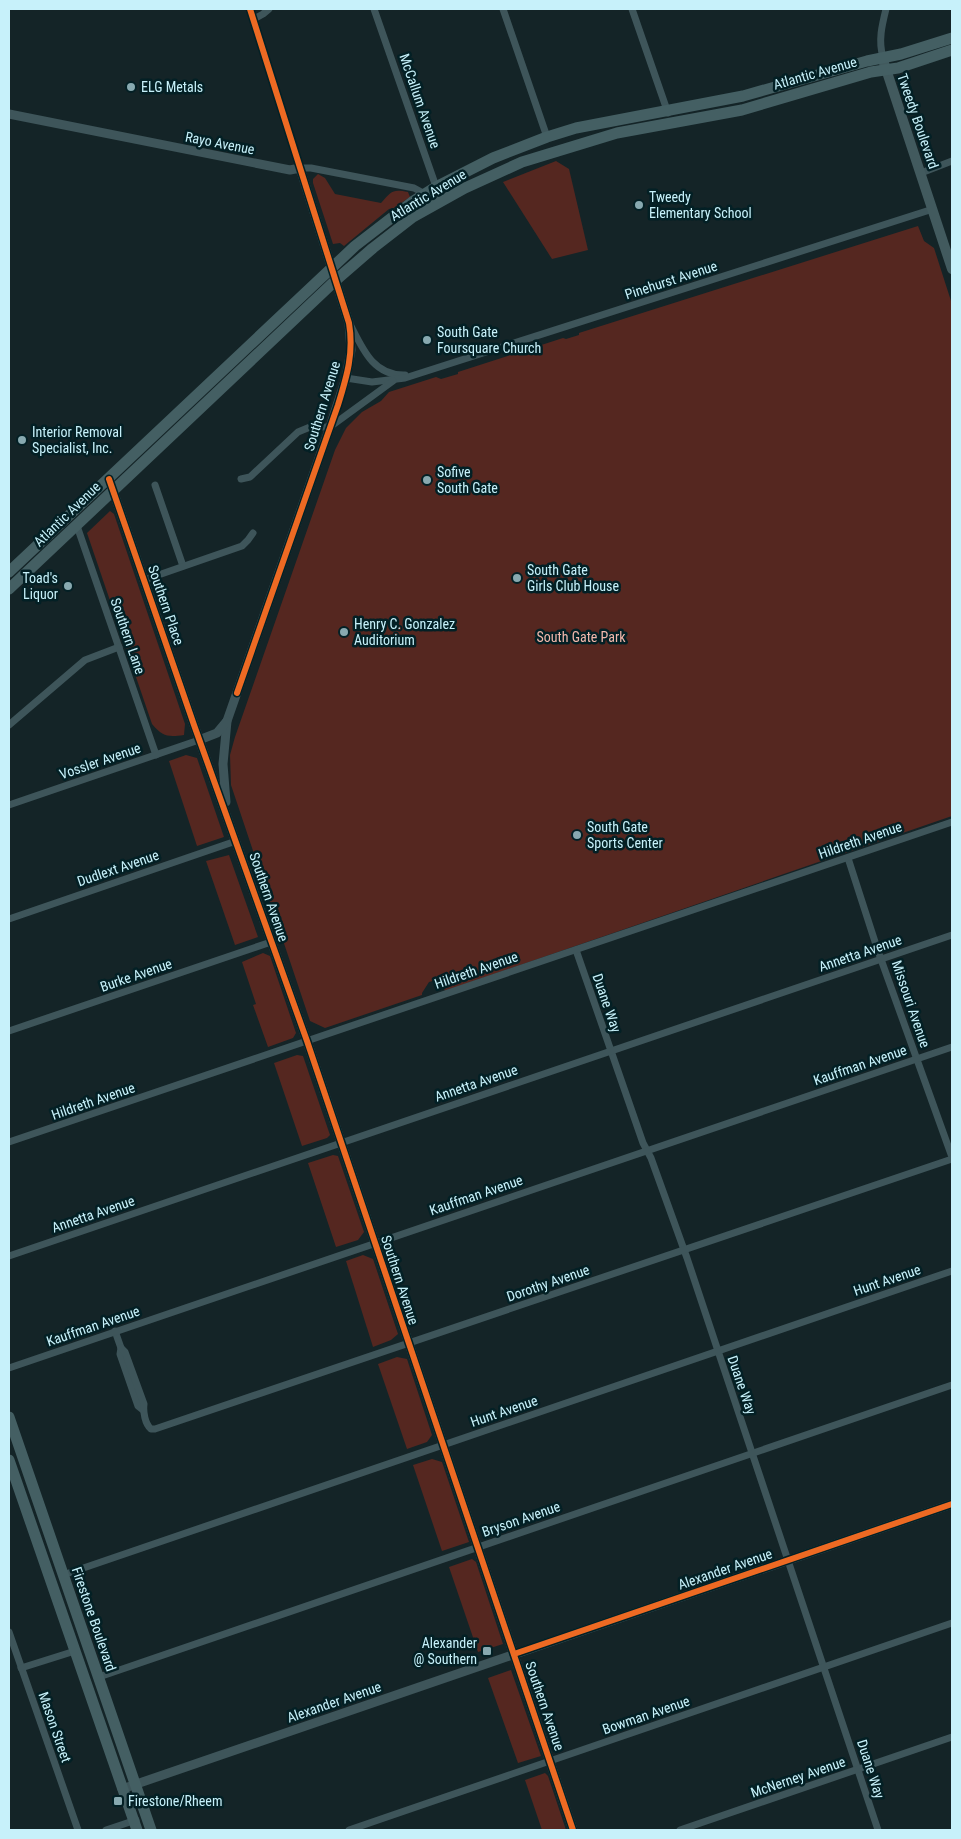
<svg xmlns="http://www.w3.org/2000/svg" width="961" height="1839" font-family="'Roboto Condensed',sans-serif">
  <rect width="100%" height="100%" fill="#142427"/>
  <!-- green -->
  <g fill="#552720">
    <polygon points="556,161 569,169 588,250 552,259 503,182"/>
    <path d="M318 174 325 178 335 194 381 203C392 191 392 189 408 192L410 197 394 208 389 209 344 246 340 243 333 244 313 183V179Z"/>
    <polygon points="918,226 924,241 934,248 952,304 952,816 445,991 440,979 429,982 422,993 422,995 325,1028 310,1021 231,785 230,755 235,737 335,450 346,428 362,412 381,401 389,392 436,377 441,379 458,374 458,372 563,338 566,339 579,335 579,333 582,332"/>
    <path d="M110 511 114 514 185 724 184 735C168 737 163 737 152 724L87 533Z"/>
    <polygon points="186,755 197,758 224,837 197,846 169,761"/>
    <polygon points="229,855 258,937 235,945 206,861"/>
    <polygon points="263,953 270,956 296,1033 293,1038 268,1047 253,1005 256,1004 242,962"/>
    <polygon points="297,1055 303,1056 330,1135 327,1138 302,1146 274,1063"/>
    <polygon points="333,1155 338,1156 364,1232 358,1240 336,1247 308,1163"/>
    <polygon points="363,1255 373,1259 398,1334 391,1340 373,1347 346,1261"/>
    <polygon points="397,1357 407,1359 432,1435 427,1442 407,1449 378,1364"/>
    <polygon points="432,1459 442,1462 469,1542 442,1551 413,1465"/>
    <polygon points="472,1559 476,1562 503,1644 478,1652 449,1567"/>
    <polygon points="511,1670 541,1756 518,1763 488,1678"/>
    <polygon points="545,1773 548,1776 566,1830 542,1830 525,1780"/>
  </g>
  <g fill="none" stroke-linecap="round" stroke-linejoin="round">
    <!-- minor -->
    <g stroke="#3e555a" stroke-width="7">
      <polyline points="250,9 300,168 311,168 414,188 425,194"/>
      <polyline points="374,9 441,201"/>
      <polyline points="503,9 547,137"/>
      <polyline points="632,9 668,113"/>
      <polyline points="254,19 263,14 269,9"/>
      <path d="M883 57C878 41 882 25 886 9"/>
      <polyline points="921,173 952,161"/>
      <path d="M351 326C363 350 374 376 405 375"/>
      <polyline points="346,378 372,382 405,378 933,209"/>
      <polyline points="241,479 250,477 298,432 310,427 330,427 393,381"/>
      <polyline points="155,485 183,566"/>
      <polyline points="77,526 156,755"/>
      <polyline points="144,580 242,546 248,540 253,533"/>
      <polyline points="9,725 85,660 119,647"/>
      <polyline points="9,805 199,740"/>
      <polyline points="848,858 878,951 952,1157"/>
      <polyline points="9,919 236,841"/>
      <polyline points="576,950 643,1143 651,1158 687,1258 878,1830"/>
      <polyline points="9,1031 271,942"/>
      <polyline points="9,1142 952,822"/>
      <polyline points="9,1256 952,935"/>
      <polyline points="115,1331 121,1348 120,1354 138,1406 143,1410"/>
      <path d="M121 1348 125 1352 144 1404C143 1412 145 1424 151 1429H155L952 1159"/>
      <polyline points="9,1368 952,1047"/>
      <polyline points="63,1575 952,1271"/>
      <polyline points="9,1632 78,1830"/>
      <polyline points="21,1668 75,1651"/>
      <polyline points="99,1677 952,1385"/>
      <polyline points="106,1830 136,1820"/>
      <polyline points="349,1830 952,1623"/>
      <polyline points="680,1830 952,1737"/>
    </g>
    <!-- tertiary -->
    <g stroke="#3e555a" stroke-width="9">
      <polyline points="9,114 290,170 300,168 349,323 351,350 346,378 330,427 227,721 223,764 226,802"/>
      <polyline points="109,479 194,725 307,1041 573,1830"/>
      <polyline points="199,740 217,733 227,721"/>
      <polyline points="122,1789 952,1504"/>
    </g>
    <!-- secondary -->
    <polyline stroke="#425a5e" stroke-width="10" points="884,63 952,269"/>
    <!-- primary -->
    <g stroke="#445f63" stroke-width="11">
      <polyline points="9,572 355,246 412,202 436,187 493,158 547,137 576,128 743,96 867,61 901,54 952,38"/>
      <polyline points="9,589 336,280 373,248 413,217 465,188 522,162 617,133 742,110 871,72 898,68 952,50"/>
      <polyline points="9,1417 151,1830"/>
      <polyline points="9,1460 137,1830"/>
    </g>
    <!-- cycleway casing -->
    <g stroke="#032025" stroke-width="9">
      <g id="cycleway">
        <polyline points="109,479 194,725 307,1041 573,1830"/>
        <path d="M237 693 338 405C347 376 354 353 349 323L250 9"/>
        <polyline points="514,1654 952,1504"/>
      </g>
    </g>
    <!-- cycleway -->
    <use href="#cycleway" stroke="#ed6a23" stroke-width="6"/>
  </g>
  <!-- markers -->
  <g fill="#88a9b0" stroke="#032025" stroke-width="2">
    <circle cx="131" cy="87" r="5"/>
    <circle cx="639" cy="205" r="5"/>
    <circle cx="427" cy="340" r="5"/>
    <circle cx="22" cy="440" r="5"/>
    <circle cx="427" cy="480" r="5"/>
    <circle cx="517" cy="578" r="5"/>
    <circle cx="68" cy="586" r="5"/>
    <circle cx="344" cy="632" r="5"/>
    <circle cx="577" cy="835" r="5"/>
    <rect x="482" y="1646" width="10" height="10" rx="2.5"/>
    <rect x="113" y="1796" width="10" height="10" rx="2.5"/>
  </g>
  <g text-anchor="middle" stroke-width="5" stroke-linejoin="round" paint-order="stroke">
    <!-- street labels -->
    <g font-size="14" fill="#c7f1fa" stroke="#032025">
      <text transform="translate(815 73) rotate(-16)" y="5">Atlantic Avenue</text>
      <text transform="translate(420 101) rotate(71)" y="5">McCallum Avenue</text>
      <text transform="translate(918 121) rotate(71)" y="5">Tweedy Boulevard</text>
      <text transform="translate(220 143) rotate(11)" y="5">Rayo Avenue</text>
      <text transform="translate(428 195) rotate(-31)" y="5">Atlantic Avenue</text>
      <text transform="translate(671 280) rotate(-18)" y="5">Pinehurst Avenue</text>
      <text transform="translate(322 406) rotate(-73)" y="5">Southern Avenue</text>
      <text transform="translate(67 514) rotate(-44)" y="5">Atlantic Avenue</text>
      <text transform="translate(166 605) rotate(71)" y="5">Southern Place</text>
      <text transform="translate(128 636) rotate(71)" y="5">Southern Lane</text>
      <text transform="translate(100 761) rotate(-19)" y="5">Vossler Avenue</text>
      <text transform="translate(860 840) rotate(-19)" y="5">Hildreth Avenue</text>
      <text transform="translate(118 868) rotate(-19)" y="5">Dudlext Avenue</text>
      <text transform="translate(269 897) rotate(71)" y="5">Southern Avenue</text>
      <text transform="translate(860 953) rotate(-19)" y="5">Annetta Avenue</text>
      <text transform="translate(476 970) rotate(-19)" y="5">Hildreth Avenue</text>
      <text transform="translate(136 975) rotate(-19)" y="5">Burke Avenue</text>
      <text transform="translate(607 1003) rotate(71)" y="5">Duane Way</text>
      <text transform="translate(911 1004) rotate(71)" y="5">Missouri Avenue</text>
      <text transform="translate(860 1065) rotate(-19)" y="5">Kauffman Avenue</text>
      <text transform="translate(476 1083) rotate(-19)" y="5">Annetta Avenue</text>
      <text transform="translate(93 1101) rotate(-19)" y="5">Hildreth Avenue</text>
      <text transform="translate(476 1195) rotate(-19)" y="5">Kauffman Avenue</text>
      <text transform="translate(93 1214) rotate(-19)" y="5">Annetta Avenue</text>
      <text transform="translate(400 1280) rotate(72)" y="5">Southern Avenue</text>
      <text transform="translate(887 1280) rotate(-19)" y="5">Hunt Avenue</text>
      <text transform="translate(548 1283) rotate(-19)" y="5">Dorothy Avenue</text>
      <text transform="translate(93 1326) rotate(-19)" y="5">Kauffman Avenue</text>
      <text transform="translate(742 1385) rotate(71)" y="5">Duane Way</text>
      <text transform="translate(504 1411) rotate(-19)" y="5">Hunt Avenue</text>
      <text transform="translate(521 1519) rotate(-19)" y="5">Bryson Avenue</text>
      <text transform="translate(725 1569) rotate(-19)" y="5">Alexander Avenue</text>
      <text transform="translate(94 1619) rotate(71)" y="5">Firestone Boulevard</text>
      <text transform="translate(334 1702) rotate(-19)" y="5">Alexander Avenue</text>
      <text transform="translate(545 1706) rotate(71)" y="5">Southern Avenue</text>
      <text transform="translate(646 1715) rotate(-19)" y="5">Bowman Avenue</text>
      <text transform="translate(55 1727) rotate(71)" y="5">Mason Street</text>
      <text transform="translate(871 1769) rotate(72)" y="5">Duane Way</text>
      <text transform="translate(798 1777) rotate(-19)" y="5">McNerney Avenue</text>
    </g>
    <!-- poi labels -->
    <g font-size="14" fill="#c7f1fa" stroke="#032025" text-anchor="start">
      <text x="141" y="92">ELG Metals</text>
      <text x="649" y="202">Tweedy<tspan x="649" dy="16">Elementary School</tspan></text>
      <text x="437" y="337">South Gate<tspan x="437" dy="16">Foursquare Church</tspan></text>
      <text x="32" y="437">Interior Removal<tspan x="32" dy="16">Specialist, Inc.</tspan></text>
      <text x="437" y="477">Sofive<tspan x="437" dy="16">South Gate</tspan></text>
      <text x="527" y="575">South Gate<tspan x="527" dy="16">Girls Club House</tspan></text>
      <text x="58" y="583" text-anchor="end">Toad's<tspan x="58" dy="16">Liquor</tspan></text>
      <text x="354" y="629">Henry C. Gonzalez<tspan x="354" dy="16">Auditorium</tspan></text>
      <text x="587" y="832">South Gate<tspan x="587" dy="16">Sports Center</tspan></text>
      <text x="477" y="1648" text-anchor="end">Alexander<tspan x="477" dy="16">@ Southern</tspan></text>
      <text x="128" y="1806">Firestone/Rheem</text>
    </g>
    <!-- park labels -->
    <g font-size="14" fill="#f3b8ac" stroke="#032025">
      <text x="581" y="642">South Gate Park</text>
    </g>
  </g>
  <!-- border -->
  <rect width="961" height="1839" fill="none" stroke="#c7f1fa" stroke-width="20"/>
</svg>
